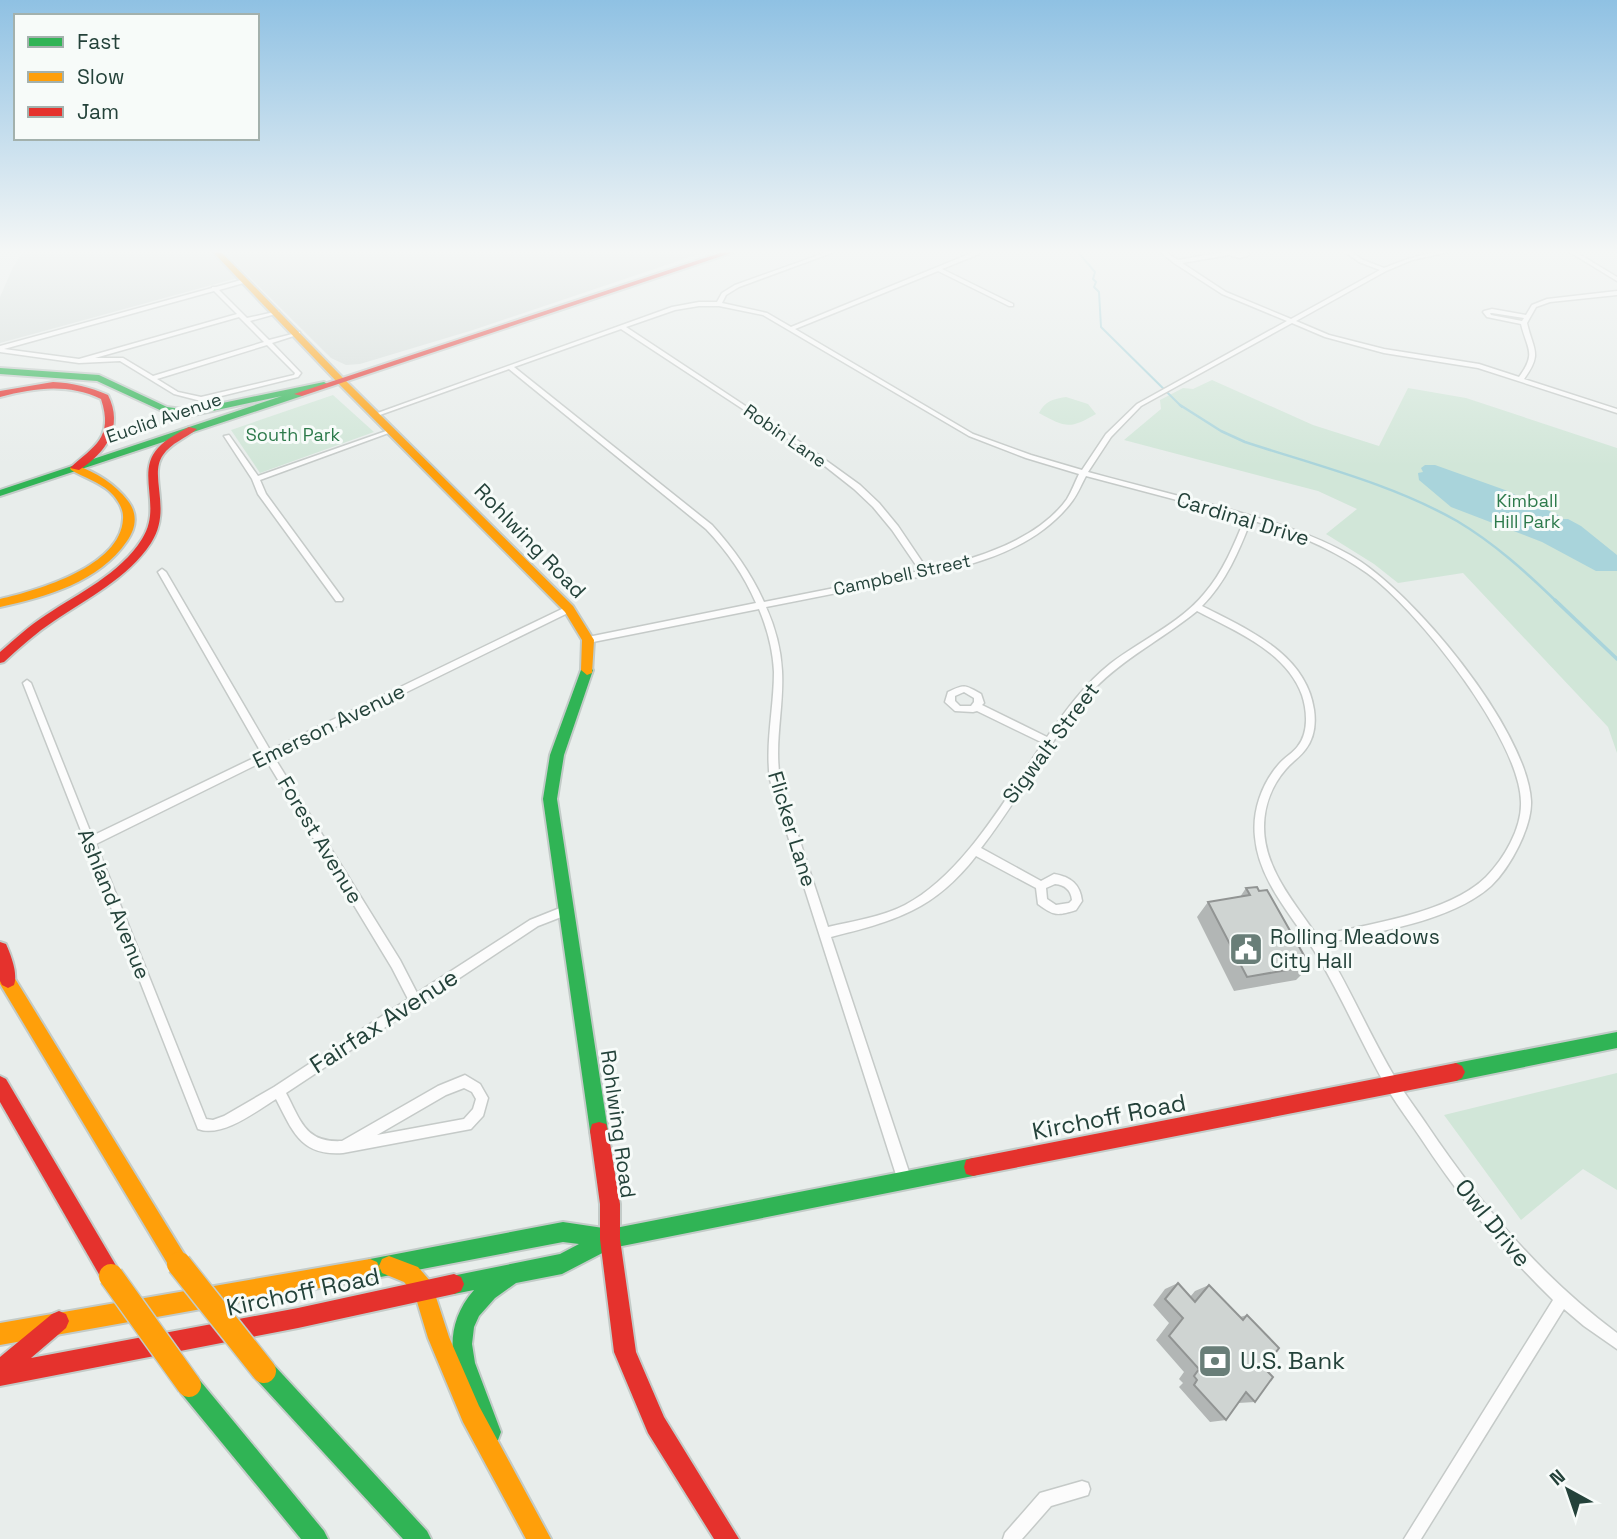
<svg xmlns="http://www.w3.org/2000/svg" width="1617" height="1539" font-family="'Space Grotesk',sans-serif">
  <rect width="100%" height="100%" fill="#e8edeb"/>
  <!-- built -->
  <g fill="#d6dedb">
    <polygon points="24,251 216,251 241,277 0,343 0,297 13,267"/>
    <polygon points="223,251 708,251 473,330 360,364 346,365 331,358"/>
  </g>
  <!-- green -->
  <g fill="#d1e6d8">
    <polygon points="1212,380 1313,425 1379,446 1408,388 1466,398 1617,448 1617,753 1608,727 1463,573 1398,583 1374,564 1326,534 1357,509 1318,491 1124,440 1161,409 1160,400 1183,388 1193,389"/>
    <polygon points="333,395 374,432 260,473 231,430"/>
    <path d="M1066 397 1088 404 1096 414C1069 430 1065 427 1039 413 1045 401 1053 399 1066 397Z"/>
    <polygon points="1617,1073 1617,1190 1583,1169 1521,1220 1444,1115"/>
  </g>
  <!-- water -->
  <polygon fill="#a9d4db" points="1425,465 1435,465 1505,490 1558,515 1560,519 1568,519 1581,526 1617,555 1617,571 1596,571 1542,542 1451,507 1419,480 1418,473 1423,472 1421,468"/>
  <g fill="none" stroke-linecap="round" stroke-linejoin="round">
    <!-- stream-far2 -->
    <polyline stroke="#a9d4db" stroke-width="2" points="1077,251 1095,272 1093,279 1096,282 1094,287 1099,292 1101,327 1182,407"/>
    <!-- stream-far1 -->
    <path stroke="#a9d4db" stroke-width="2.5" d="M1180 405 1221 431 1245 442C1315 465 1392 484 1457 521 1494 543 1526 572 1557 602"/>
    <!-- stream -->
    <polyline stroke="#a9d4db" stroke-width="3.5" points="1555,600 1617,659"/>
    <!-- street casing -->
    <g stroke="#c5cac8" stroke-width="3">
      <g id="street">
        <path d="M830 251H837L739 287 726 295 722 303 767 313 791 327 974 252 975 251H979V254L942 269 1013 304V306H1009L938 271 795 329 973 434 1031 455 1082 470 1106 434 1137 404 1287 321 1222 294 1174 263 1159 251H1164L1178 260 1229 251 1240 254 1244 253 1243 251H1247L1249 255 1240 258 1229 255 1182 263 1226 292 1291 319 1380 270 1359 262 1344 251H1349L1363 260 1384 268C1406 259 1429 251 1453 251L1412 260 1386 271 1296 321 1329 335 1384 349 1479 364 1519 377C1537 353 1527 349 1521 324L1487 317 1483 312 1484 311 1492 309 1526 315 1532 305 1547 299 1617 291V295L1550 302 1536 307 1527 323C1533 350 1543 353 1524 379L1617 409V413L1478 368 1384 353 1325 337 1292 323 1141 406 1111 437 1088 472C1132 484 1176 495 1221 507 1266 520 1309 532 1350 555 1411 589 1527 729 1531 801 1532 827 1510 868 1491 886 1451 922 1374 932 1323 944 1350 988 1370 1036 1397 1081 1406 1096 1417 1110 1427 1125 1481 1205 1539 1275 1617 1333V1349L1584 1326 1564 1309 1421 1539H1404L1553 1300C1502 1251 1459 1196 1420 1137 1410 1122 1399 1108 1390 1093 1364 1049 1344 1001 1318 957 1296 920 1259 883 1255 837 1252 811 1262 783 1279 764 1285 757 1293 753 1298 746 1309 732 1307 710 1302 695 1286 651 1235 631 1197 611 1164 638 1124 658 1094 689 1050 737 1021 797 981 848L1041 881 1054 874C1071 877 1080 884 1082 901L1076 910C1057 916 1054 916 1038 904L1036 888 976 856C934 910 895 921 831 937L912 1181 910 1186 905 1188 900 1186 898 1181 770 780C765 743 774 708 774 672 773 650 767 628 759 609L588 643 584 640 588 637 756 603C744 575 727 551 706 529L509 369 377 416 372 415 672 307 699 302H717L722 293 735 285ZM699 306H719L763 315 969 436 1026 458 1079 474C1075 482 1072 491 1067 499 1038 540 974 560 927 569L898 526 879 503 860 485 806 446 626 327 675 310ZM1490 313H1492L1524 318 1522 321 1491 315ZM621 329 802 448 854 489 873 507 892 530 920 571 764 602C751 573 733 548 712 525L514 367ZM1086 476 1245 518C1234 545 1223 572 1204 594 1179 624 1141 640 1110 664 1085 684 1066 710 1047 737L982 705 984 703 981 694C965 685 965 684 948 692L945 702 955 711 973 712 977 711 1043 743C1007 796 964 874 905 905 881 917 854 921 828 927L780 780C774 741 784 708 782 671 781 649 775 627 766 607 807 599 847 591 887 583 951 570 1027 558 1070 504 1077 496 1081 485 1086 476ZM1251 520C1292 532 1332 548 1367 573 1417 609 1520 739 1521 802 1522 828 1504 859 1486 877 1448 914 1367 924 1317 936 1295 903 1264 869 1264 827 1264 806 1272 785 1286 769 1292 762 1300 757 1305 750 1314 739 1316 724 1314 710 1306 653 1246 629 1202 606 1226 582 1239 551 1251 520ZM964 692 974 698V702L971 706H960L955 701V696ZM1055 884C1065 885 1071 890 1072 900L1069 903 1056 905 1047 899 1046 888Z"/>
        <polygon points="1568,251 1574,251 1617,277 1617,281"/>
        <path d="M245 279 248 281 247 282 219 290 247 318 279 311V313L250 321 269 340 300 332V334L272 343 300 372 301 373 298 377 201 401 174 394 120 361 79 363 0 352V346L212 288V287H216ZM214 291 237 314 79 359 4 349ZM239 317 264 342 153 376 123 358H95ZM267 345 295 373 294 375 201 397 178 392 157 379Z"/>
        <polygon points="389,430 394,431 260,480 266,494 343,599 342,601 336,601 258,494 252,479 224,436 229,435 258,476"/>
        <path d="M162 569 166 572 270 750 566 607H572L573 609 572 611 274 757 400 960 417 993 530 920 565 906 569 908 570 911 569 914 538 926 286 1093C301 1121 305 1143 342 1141L438 1086 465 1075 480 1084 488 1098 483 1116 471 1129 343 1153C301 1156 293 1132 276 1099 255 1112 222 1138 198 1129L23 683 27 680 31 683 92 836 262 754 158 572ZM266 760 392 968 408 999 274 1087 224 1116 213 1120 206 1119 96 844ZM464 1088 472 1092 476 1099 473 1109 464 1119 377 1135 446 1095Z"/>
        <polygon points="1082,1481 1088,1483 1090,1489 1088,1495 1051,1506 1022,1539 1003,1539 1005,1533 1040,1493"/>
      </g>
    </g>
    <!-- fast casing -->
    <g stroke="#c3cbc8" stroke-width="4">
      <g id="fast">
        <polygon points="0,368 99,375 167,407 189,410 324,382 329,385 302,392 302,396 0,496 0,490 282,396 189,416 162,411 97,381 0,374"/>
        <polygon points="587,665 593,670 564,755 557,799 608,1131 606,1138 599,1140 592,1138 590,1131 543,799 550,755 581,670"/>
        <polygon points="1617,1032 1617,1048 1456,1081 1450,1078 1447,1072 1450,1066 1456,1063"/>
        <path d="M973 1158 980 1160 982 1167 980 1174 973 1176 612 1248 562 1274 516 1283 495 1298 479 1316 474 1327 472 1344 475 1363 501 1432 498 1440 490 1443 482 1440C461 1390 432 1338 474 1290L454 1294 447 1291 444 1284 447 1277 560 1254 579 1244 563 1242 370 1279 363 1276 360 1269 363 1262 370 1259 563 1222 610 1229Z"/>
        <polygon points="264,1360 272,1363 427,1531 431,1539 403,1539 256,1379 253,1371 256,1363"/>
        <polygon points="189,1374 197,1377 324,1531 328,1539 301,1539 181,1393 178,1385 181,1377"/>
      </g>
    </g>
    <!-- slow casing -->
    <g stroke="#c3cbc8" stroke-width="4">
      <g id="slow">
        <polygon points="212,251 220,251 343,378 573,606 594,640 592,673 587,675 581,670 582,640 565,612 337,382"/>
        <path d="M75 465C96 472 115 484 128 501 138 514 136 528 127 541 99 582 46 597 0 607V599C39 590 121 566 123 519 124 509 117 498 109 491 99 482 83 477 71 470L70 468Z"/>
        <polygon points="0,961 6,964 186,1257 189,1264 186,1271 179,1274 172,1271 0,984"/>
        <polygon points="389,1256 418,1267 431,1282 449,1337 479,1406 551,1539 526,1539 463,1422 428,1338 415,1295 404,1282 382,1273 379,1266 382,1259"/>
        <polygon points="370,1259 377,1262 380,1269 377,1276 370,1279 0,1345 0,1323"/>
      </g>
    </g>
    <!-- jam casing -->
    <g stroke="#c3cbc8" stroke-width="4">
      <g id="jam">
        <polygon points="726,251 737,251 302,396 294,394"/>
        <path d="M53 382C73 383 90 387 108 395 124 427 106 453 79 470L70 468C94 446 114 438 101 399 67 383 35 388 0 397V391Z"/>
        <path d="M189 427 197 429C186 438 171 443 163 455 148 476 173 509 151 543 128 578 88 598 54 621 36 633 20 647 4 662L0 663V652C15 639 29 626 46 615 79 593 120 574 142 539 163 507 135 473 158 448 166 439 178 433 189 427Z"/>
        <path d="M0 942 6 944C11 955 18 974 14 985L8 988 2 985 0 981Z"/>
        <polygon points="1456,1063 1462,1066 1465,1072 1462,1078 1456,1081 973,1176 966,1174 964,1167 966,1160 973,1158"/>
        <polygon points="0,1076 6,1079 118,1269 121,1276 118,1283 111,1286 104,1283 0,1102"/>
        <polygon points="599,1122 606,1124 608,1131 620,1204 620,1239 636,1352 664,1417 739,1539 714,1539 648,1433 614,1352 600,1239 600,1204 590,1131 592,1124"/>
        <polygon points="454,1274 461,1277 464,1284 461,1291 454,1294 298,1328 0,1386 0,1357 52,1314 59,1311 66,1314 69,1321 66,1328 31,1358 298,1308"/>
      </g>
    </g>
    <!-- street -->
    <use href="#street" fill="#fcfcfc" fill-rule="evenodd"/>
    <!-- fast -->
    <use href="#fast" fill="#30b455" fill-rule="evenodd"/>
    <!-- slow -->
    <use href="#slow" fill="#ff9f0a" fill-rule="evenodd"/>
    <!-- jam -->
    <use href="#jam" fill="#e5322d" fill-rule="evenodd"/>
    <!-- slow-bridge casing -->
    <g stroke="#c3ccc9" stroke-width="27" stroke-linecap="butt">
      <g id="slow-bridge">
        <polyline points="179,1264 264,1371"/>
        <polyline points="111,1276 189,1385"/>
      </g>
    </g>
    <!-- slow-bridge -->
    <use href="#slow-bridge" stroke="#ff9f0a" stroke-width="24"/>
  </g>
  <!-- wall -->
  <g fill="#b2b6b5">
    <polygon points="1246,888 1310,966 1296,980 1234,991 1197,917 1208,902 1240,897"/>
    <polygon points="1178,1283 1190,1297 1195,1291 1209,1285 1240,1317 1247,1315 1264,1368 1255,1402 1238,1403 1226,1420 1210,1422 1179,1387 1183,1383 1179,1379 1184,1372 1156,1340 1169,1323 1153,1305 1165,1289"/>
  </g>
  <!-- building -->
  <g fill="#cfd4d2" stroke="#919493" stroke-width="2">
    <polygon points="1257,887 1259,891 1267,890 1310,966 1247,977 1208,902 1250,895 1246,888"/>
    <polygon points="1178,1283 1195,1302 1209,1285 1243,1320 1247,1315 1279,1348 1264,1368 1273,1377 1255,1402 1246,1392 1226,1420 1194,1385 1197,1380 1194,1376 1199,1369 1169,1336 1183,1318 1165,1299"/>
  </g>
  <!-- sky -->
  <linearGradient id="sky" x2="0" y2="1"><stop stop-color="#8fc1e3"/><stop offset="0.54" stop-color="#f5f7f6"/><stop offset="1" stop-color="#f5f7f6" stop-opacity="0"/></linearGradient>
  <rect width="1617" height="466" fill="url(#sky)"/>
  <!-- icons -->
  <defs>
    <g id="civic-square" transform="scale(1.75)"><rect x="-9" y="-9" width="18" height="18" rx="4" fill="#697e78" stroke="#f7fbf9"/><path d="M-.6-6.5H3V-4.5H.6V-3L4-1V1h2V6H-6V1h2V-1L-.6-3ZM-1.2 2.5V6h2.4V2.5Z" fill="#fff"/></g>
    <g id="bank-square" transform="scale(1.75)"><rect x="-9" y="-9" width="18" height="18" rx="4" fill="#697e78" stroke="#f7fbf9"/><path d="M-6-4H6V4H-6ZM0-2.3a2.3 2.3 0 1 0 0 4.6a2.3 2.3 0 1 0 0-4.6Z" fill="#fff"/></g>
  </defs>
  <g fill-rule="evenodd">
    <use href="#civic-square" x="1246" y="949"/>
    <use href="#bank-square" x="1215" y="1361"/>
  </g>
  <g text-anchor="middle" stroke-width="6" stroke-linejoin="round" paint-order="stroke">
    <!-- far-street labels -->
    <g font-size="18" fill="#24423a" stroke="#f7fbf9">
      <text transform="translate(164 418) rotate(-19)" y="6">Euclid Avenue</text>
      <text transform="translate(785 436) rotate(35)" y="6">Robin Lane</text>
      <text transform="translate(902 575) rotate(-12)" y="6">Campbell Street</text>
    </g>
    <!-- far-park labels -->
    <g font-size="18" fill="#2d7a4b" stroke="#f7fbf9">
      <text x="293" y="441">South Park</text>
      <text x="1527" y="507">Kimball<tspan x="1527" dy="21">Hill Park</tspan></text>
    </g>
    <!-- street labels -->
    <g font-size="21" fill="#24423a" stroke="#f7fbf9">
      <text transform="translate(1243 519) rotate(17)" y="7">Cardinal Drive</text>
      <text transform="translate(530 541) rotate(46)" y="7">Rohlwing Road</text>
      <text transform="translate(329 726) rotate(-26)" y="7">Emerson Avenue</text>
      <text transform="translate(1051 743) rotate(-53)" y="7">Sigwalt Street</text>
      <text transform="translate(792 829) rotate(73)" y="7">Flicker Lane</text>
      <text transform="translate(320 840) rotate(59)" y="7">Forest Avenue</text>
      <text transform="translate(114 904) rotate(68)" y="7">Ashland Avenue</text>
      <text transform="translate(618 1124) rotate(82)" y="7">Rohlwing Road</text>
    </g>
    <!-- poi labels -->
    <g font-size="21" fill="#24423a" stroke="#f7fbf9" text-anchor="start">
      <text x="1270" y="944">Rolling Meadows<tspan x="1270" dy="24">City Hall</tspan></text>
    </g>
    <!-- near-street labels -->
    <g font-size="24" fill="#24423a" stroke="#f7fbf9">
      <text transform="translate(384 1021) rotate(-33)" y="8">Fairfax Avenue</text>
      <text transform="translate(1109 1117) rotate(-11)" y="8">Kirchoff Road</text>
      <text transform="translate(1493 1223) rotate(51)" y="8">Owl Drive</text>
      <text transform="translate(303 1292) rotate(-12)" y="8">Kirchoff Road</text>
    </g>
    <!-- near-poi labels -->
    <g font-size="24" fill="#24423a" stroke="#f7fbf9" text-anchor="start">
      <text x="1240" y="1369">U.S. Bank</text>
    </g>
  </g>
  <!-- legend -->
  <rect x="14" y="14" width="245" height="126" fill="#f7fbf9" stroke="#a3b1ad" stroke-width="2"/>
  <rect x="28" y="37" width="35" height="10" fill="#30b455" stroke="#a3b1ad" stroke-width="2"/>
  <text x="77" y="49" font-size="21" fill="#24423a">Fast</text>
  <rect x="28" y="72" width="35" height="10" fill="#ff9f0a" stroke="#a3b1ad" stroke-width="2"/>
  <text x="77" y="84" font-size="21" fill="#24423a">Slow</text>
  <rect x="28" y="107" width="35" height="10" fill="#e5322d" stroke="#a3b1ad" stroke-width="2"/>
  <text x="77" y="119" font-size="21" fill="#24423a">Jam</text>
  <!-- north arrow -->
  <g transform="translate(1568 1490) rotate(320)" stroke="#f7fbf9" stroke-width="5" paint-order="stroke">
  <path d="M0-5L12 26L0 18L-12 26Z" fill="#24423a"/>
  <text y="-10" font-size="19" font-weight="bold" text-anchor="middle" fill="#24423a">N</text>
  </g>
</svg>
